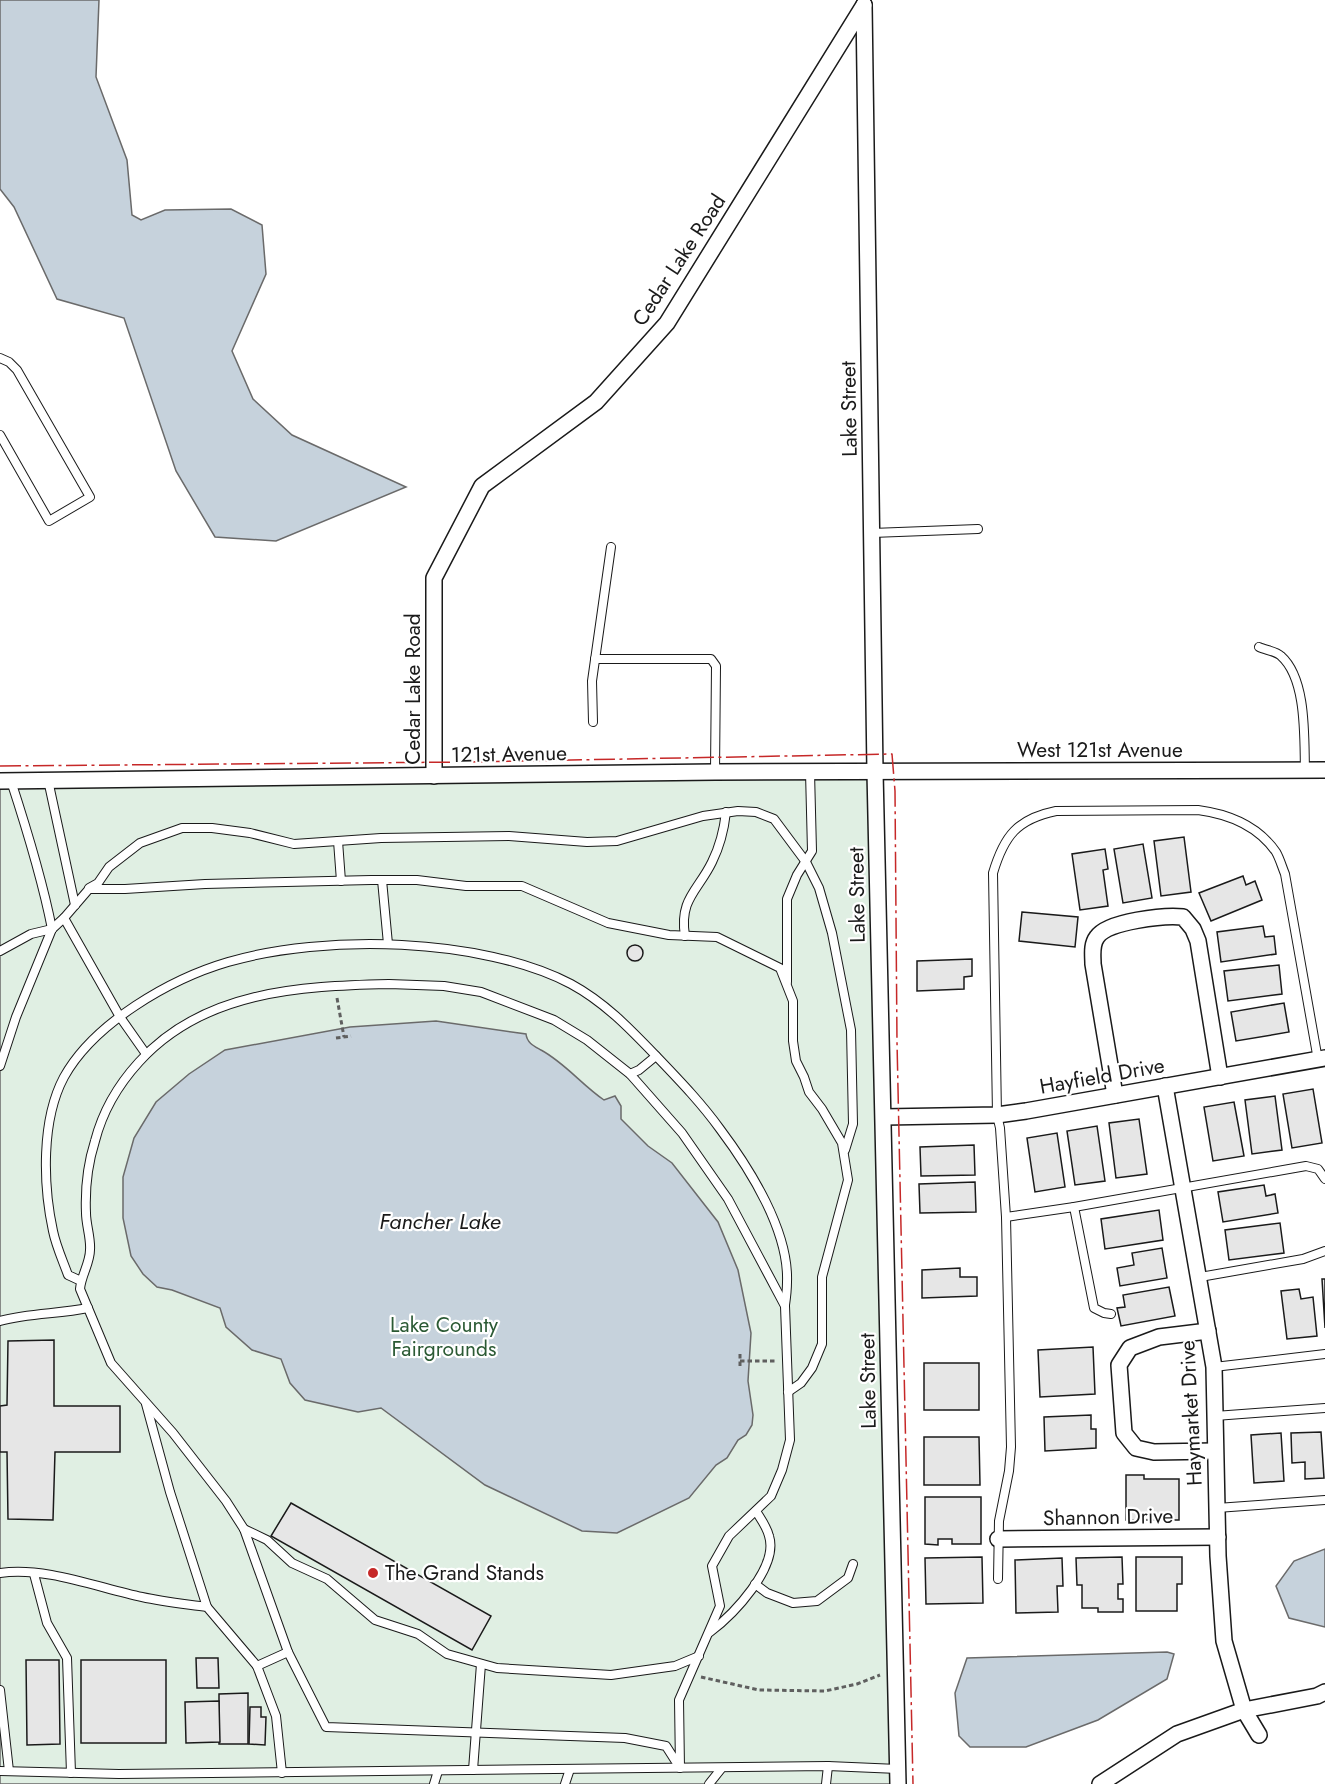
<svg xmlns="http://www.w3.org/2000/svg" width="1325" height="1784" font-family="Jost,sans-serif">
  <rect width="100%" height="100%" fill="#fff"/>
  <!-- green -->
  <polygon fill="#e0efe3" stroke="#6a6a6a" stroke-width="1.5" points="875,772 896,1784 0,1784 0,776"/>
  <!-- water -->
  <g fill="#c6d2dc" stroke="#6a6a6a" stroke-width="1.5">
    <polygon points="0,0 99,0 96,77 127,160 132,215 141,220 165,210 231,209 262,225 266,274 232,351 253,399 292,435 406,487 276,541 215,537 176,471 124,318 57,299 14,207 0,189"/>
    <path d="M436 1021 526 1034C527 1043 534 1046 541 1050 565 1063 582 1085 604 1100L615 1096 621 1106V1119L648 1146 672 1163 718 1222 738 1270 751 1333 748 1381 753 1415 752 1425 746 1435 738 1440 727 1458 716 1465 689 1498 617 1533 582 1531 485 1485 381 1408 358 1412 305 1400 290 1383 281 1359 252 1350 226 1327 220 1308 172 1290 157 1287 143 1274 131 1256 123 1218V1177L134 1138 156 1102 189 1074 225 1050 350 1027Z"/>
    <polygon points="1325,1549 1325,1627 1289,1618 1276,1586 1294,1561"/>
    <polygon points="1167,1652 1174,1654 1167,1679 1098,1720 1026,1747 970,1747 959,1736 955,1693 967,1658"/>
  </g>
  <!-- building -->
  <g fill="#e6e6e6" stroke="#1a1a1a" stroke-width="1.5">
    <polygon points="1184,837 1191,892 1161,896 1154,841"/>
    <polygon points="1143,844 1152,898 1123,903 1114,849"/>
    <polygon points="1105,849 1108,869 1103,870 1108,906 1080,910 1072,854"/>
    <polygon points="1243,876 1246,885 1255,881 1262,900 1211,921 1199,893"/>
    <polygon points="1022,912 1078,917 1075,947 1019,941"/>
    <polygon points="1263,926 1265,937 1274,936 1276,954 1221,962 1217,932"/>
    <circle cx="635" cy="953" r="8"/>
    <polygon points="972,959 972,976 964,977 964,989 917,991 917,961"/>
    <polygon points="1279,965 1282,994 1228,1001 1224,971"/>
    <polygon points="1284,1003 1289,1032 1236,1041 1231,1012"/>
    <polygon points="1313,1089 1322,1143 1292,1148 1283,1094"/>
    <polygon points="1275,1096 1282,1150 1252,1154 1245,1100"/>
    <polygon points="1234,1102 1244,1156 1213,1161 1204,1107"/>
    <polygon points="1139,1119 1147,1174 1116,1178 1109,1123"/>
    <polygon points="1097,1126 1105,1181 1075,1185 1067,1131"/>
    <polygon points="1057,1133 1065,1187 1035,1192 1027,1138"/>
    <polygon points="974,1145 975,1175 921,1176 920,1147"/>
    <polygon points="975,1182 976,1212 920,1213 919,1184"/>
    <polygon points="1264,1185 1266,1196 1275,1194 1278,1213 1223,1222 1218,1192"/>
    <polygon points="1159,1210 1163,1240 1105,1249 1101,1219"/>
    <polygon points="1280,1223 1284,1253 1229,1260 1225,1230"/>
    <polygon points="1162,1248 1167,1278 1120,1286 1117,1268 1134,1265 1132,1253"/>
    <polygon points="960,1268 960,1277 977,1277 977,1296 922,1298 922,1270"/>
    <polygon points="1322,1279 1325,1279 1325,1328"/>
    <polygon points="1169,1287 1175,1316 1121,1326 1117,1308 1125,1307 1123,1295"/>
    <polygon points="1299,1289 1301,1299 1313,1297 1317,1336 1287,1339 1281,1291"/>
    <polygon points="54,1340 54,1406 120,1406 120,1452 55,1452 53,1520 8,1519 7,1452 0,1452 0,1406 7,1405 8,1341"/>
    <polygon points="1093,1347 1095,1394 1040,1397 1038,1350"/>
    <rect x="924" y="1363" width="55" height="47"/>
    <polygon points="1091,1415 1091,1429 1096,1429 1096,1448 1045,1451 1044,1417"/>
    <polygon points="1321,1432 1324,1478 1305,1479 1305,1462 1292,1463 1291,1433"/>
    <polygon points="1281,1433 1284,1481 1254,1483 1251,1435"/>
    <polygon points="924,1437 979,1437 980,1485 924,1485"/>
    <polygon points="1126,1475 1144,1475 1144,1479 1179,1479 1179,1520 1126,1520"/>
    <polygon points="925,1497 981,1497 981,1544 952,1544 952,1539 938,1539 938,1545 925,1544"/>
    <polygon points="291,1503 491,1616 472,1650 271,1536"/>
    <polygon points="982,1557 983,1603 926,1604 925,1558"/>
    <polygon points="1122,1557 1123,1584 1118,1584 1118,1599 1123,1599 1123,1612 1098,1612 1098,1608 1082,1608 1082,1585 1077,1585 1076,1558"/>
    <polygon points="1136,1557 1182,1557 1182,1584 1177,1584 1177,1611 1136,1611"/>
    <polygon points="1062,1558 1063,1586 1057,1586 1058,1612 1016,1613 1015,1560"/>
    <polygon points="196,1658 218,1658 219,1688 197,1688"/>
    <polygon points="26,1660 59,1660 60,1744 27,1745"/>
    <rect x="81" y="1660" width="85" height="83"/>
    <polygon points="248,1693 248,1744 219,1744 219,1694"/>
    <polygon points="219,1701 220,1742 186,1743 185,1702"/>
    <polygon points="250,1707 261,1707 261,1717 266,1717 265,1745 249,1744"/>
  </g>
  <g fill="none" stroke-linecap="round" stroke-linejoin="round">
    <!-- lane casing -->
    <g stroke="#1a1a1a" stroke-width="10">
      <g id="lane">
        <polyline points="0,358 9,362 17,370 90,497 49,521 0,435"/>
        <polyline points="872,533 978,529"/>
        <path d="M1259 647C1265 650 1276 651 1281 656 1307 679 1304 738 1305 770"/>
        <polyline points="595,659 711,659 716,666 715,772"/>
        <polyline points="593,722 592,681 611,547"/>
        <polyline points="48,780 75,905"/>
        <path d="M11 781C27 830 42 878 52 929"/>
        <polyline points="338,841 341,881"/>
        <polyline points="382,880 388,944"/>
        <polyline points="89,888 98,883 109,867 140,843 182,828 212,828 250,833 294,844 381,838 509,836 587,842 617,841 703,816 738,811 756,812 774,819 806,862 819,888 832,933 851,1030 853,1124 845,1150"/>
        <polyline points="64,918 89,889 125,889 205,884 371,880 417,880 466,886 522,886 608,923 669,935 717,937 780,968 793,1001 793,1041 796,1061 804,1077 809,1092 822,1109 842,1143 848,1180 822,1277 822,1344 812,1368 801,1383 788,1392"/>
        <path d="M685 936C679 899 698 891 712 862 720 846 724 830 726 812"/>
        <polyline points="0,951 31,934 52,929"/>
        <polyline points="787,982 787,899 797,875 812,851 810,772"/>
        <path d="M389 984 444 986 481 992 554 1020 587 1040 630 1074 682 1133 728 1199 785 1306 790 1440 782 1470 771 1496 729 1536 712 1566 720 1606 679 1700 680 1768 666 1746 625 1738 326 1727 288 1652 244 1529 226 1501 173 1433 111 1363 80 1289C81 1276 90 1263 90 1250 91 1238 86 1225 86 1213 85 1190 88 1163 95 1141 103 1110 118 1085 139 1062 203 991 300 986 389 984Z"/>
        <polyline points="0,1066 16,1017 52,929 64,918 120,1017 146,1054"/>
        <polyline points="630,1074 639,1070 656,1056"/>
        <polyline points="1074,1207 1094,1308 1104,1313 1111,1314"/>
        <polyline points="1006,1217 1074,1207 1306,1166 1318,1169 1325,1179"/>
        <polyline points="1200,1277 1303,1259 1325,1251"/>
        <path d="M81 1281 68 1275C63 1261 56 1246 53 1231 43 1185 41 1120 64 1077 94 1023 170 979 228 962 324 934 481 937 571 984 606 1003 632 1031 659 1059 681 1082 702 1104 720 1129 750 1169 789 1231 787 1282 787 1290 786 1298 785 1305"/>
        <path d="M0 1321C28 1313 59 1314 88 1308"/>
        <polyline points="1214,1367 1325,1354"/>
        <polyline points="146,1404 170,1492 207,1607"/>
        <polyline points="1215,1416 1325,1408"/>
        <polyline points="1217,1508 1325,1500"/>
        <polyline points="244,1529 267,1540 292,1563 327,1579 375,1620 418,1634 447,1654 497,1668 611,1675 675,1666 699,1656"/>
        <path d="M0 1573C44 1566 99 1588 142 1597 164 1602 186 1604 207 1607L257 1666 288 1652"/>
        <polyline points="34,1574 47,1623 67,1658 71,1773"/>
        <path d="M998 1579 999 1521 1009 1471 1011 1447 1006 1217 1000 1128 997 1115 993 873C1004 836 1017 819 1056 811L1198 810C1228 814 1258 826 1276 852 1280 859 1282 867 1285 874L1318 1060"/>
        <polyline points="755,1584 767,1593 793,1603 817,1601 848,1578 853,1564"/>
        <path d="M710 1632C733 1615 779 1567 769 1536 767 1527 760 1518 756 1511"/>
        <polyline points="257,1666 276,1716 282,1773"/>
        <polyline points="0,1690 9,1771"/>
        <polyline points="473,1770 481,1664"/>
        <polyline points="0,1771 119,1774 828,1766 898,1769"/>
        <polyline points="434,1784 438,1771"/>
        <polyline points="565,1784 570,1769"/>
        <polyline points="709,1784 721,1769"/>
        <polyline points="826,1784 828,1766"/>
      </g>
    </g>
    <!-- street casing -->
    <g stroke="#1a1a1a" stroke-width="18">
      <g id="street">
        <polyline points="864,5 875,772 898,1784"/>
        <polyline points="434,776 434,578 482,486 596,402 667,323 864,5"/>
        <polyline points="0,781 715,772 1325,770"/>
        <polyline points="1165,1086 1214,1367 1218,1556 1224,1641 1244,1710 1259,1735"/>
        <path d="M1115 1095 1093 964C1093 955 1091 945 1097 937 1108 921 1165 915 1183 917L1193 929 1198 941 1220 1077"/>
        <polyline points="884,1117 997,1115 1026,1111 1325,1058"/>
        <polyline points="1208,1331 1159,1337 1130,1348 1119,1365 1124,1433 1136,1448 1154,1452 1215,1451"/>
        <polyline points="998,1539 1218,1537"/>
        <polyline points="1100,1784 1177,1734 1244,1710 1317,1696 1325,1692"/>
      </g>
    </g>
    <!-- path -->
    <g stroke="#5f5f5f" stroke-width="3" stroke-dasharray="4.5 3" stroke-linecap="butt">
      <polyline points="337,998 344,1037"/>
      <polyline points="336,1038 351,1036"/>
      <polyline points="740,1354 740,1367"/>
      <polyline points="740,1361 777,1361"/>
      <polyline points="701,1677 759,1690 825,1691 857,1684 880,1675"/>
    </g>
    <!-- lane -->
    <use href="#lane" stroke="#fff" stroke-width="8"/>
    <!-- street -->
    <use href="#street" stroke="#fff" stroke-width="15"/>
    <!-- power -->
    <polyline stroke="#c62828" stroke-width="1.5" stroke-dasharray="21 4.5 3 4.5" stroke-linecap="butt" points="0,766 467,762 892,754 895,791 897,1042 913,1784"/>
  </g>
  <!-- markers -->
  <circle fill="#c62828" stroke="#fff" stroke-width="2" cx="373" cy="1573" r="6"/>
  <g text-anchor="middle" stroke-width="4.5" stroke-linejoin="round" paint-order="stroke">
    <!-- street labels -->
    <g font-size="21" fill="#1a1a1a" stroke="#fff">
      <text transform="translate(679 260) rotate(-57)" y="7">Cedar Lake Road</text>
      <text transform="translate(849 409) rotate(-91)" y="7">Lake Street</text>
      <text transform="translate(413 689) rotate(-90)" y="7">Cedar Lake Road</text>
      <text x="1100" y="757">West 121st Avenue</text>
      <text transform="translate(509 754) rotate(-1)" y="7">121st Avenue</text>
      <text transform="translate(857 895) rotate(-91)" y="7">Lake Street</text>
      <text transform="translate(1102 1076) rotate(-10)" y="7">Hayfield Drive</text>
      <text transform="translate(868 1381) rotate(-91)" y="7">Lake Street</text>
      <text transform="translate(1191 1413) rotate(-93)" y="7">Haymarket Drive</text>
      <text transform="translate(1108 1517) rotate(-1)" y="7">Shannon Drive</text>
    </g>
    <!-- park labels -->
    <g font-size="21" fill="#2b5a34" stroke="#fff">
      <text x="444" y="1332">Lake County<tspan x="444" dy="24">Fairgrounds</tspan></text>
    </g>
    <!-- poi labels -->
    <g font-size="21" fill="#1a1a1a" stroke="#fff" text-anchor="start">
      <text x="385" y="1580">The Grand Stands</text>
    </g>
    <!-- water labels -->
    <g font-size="22" font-style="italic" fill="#1a1a1a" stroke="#fff">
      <text x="440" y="1229">Fancher Lake</text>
    </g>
  </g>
</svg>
